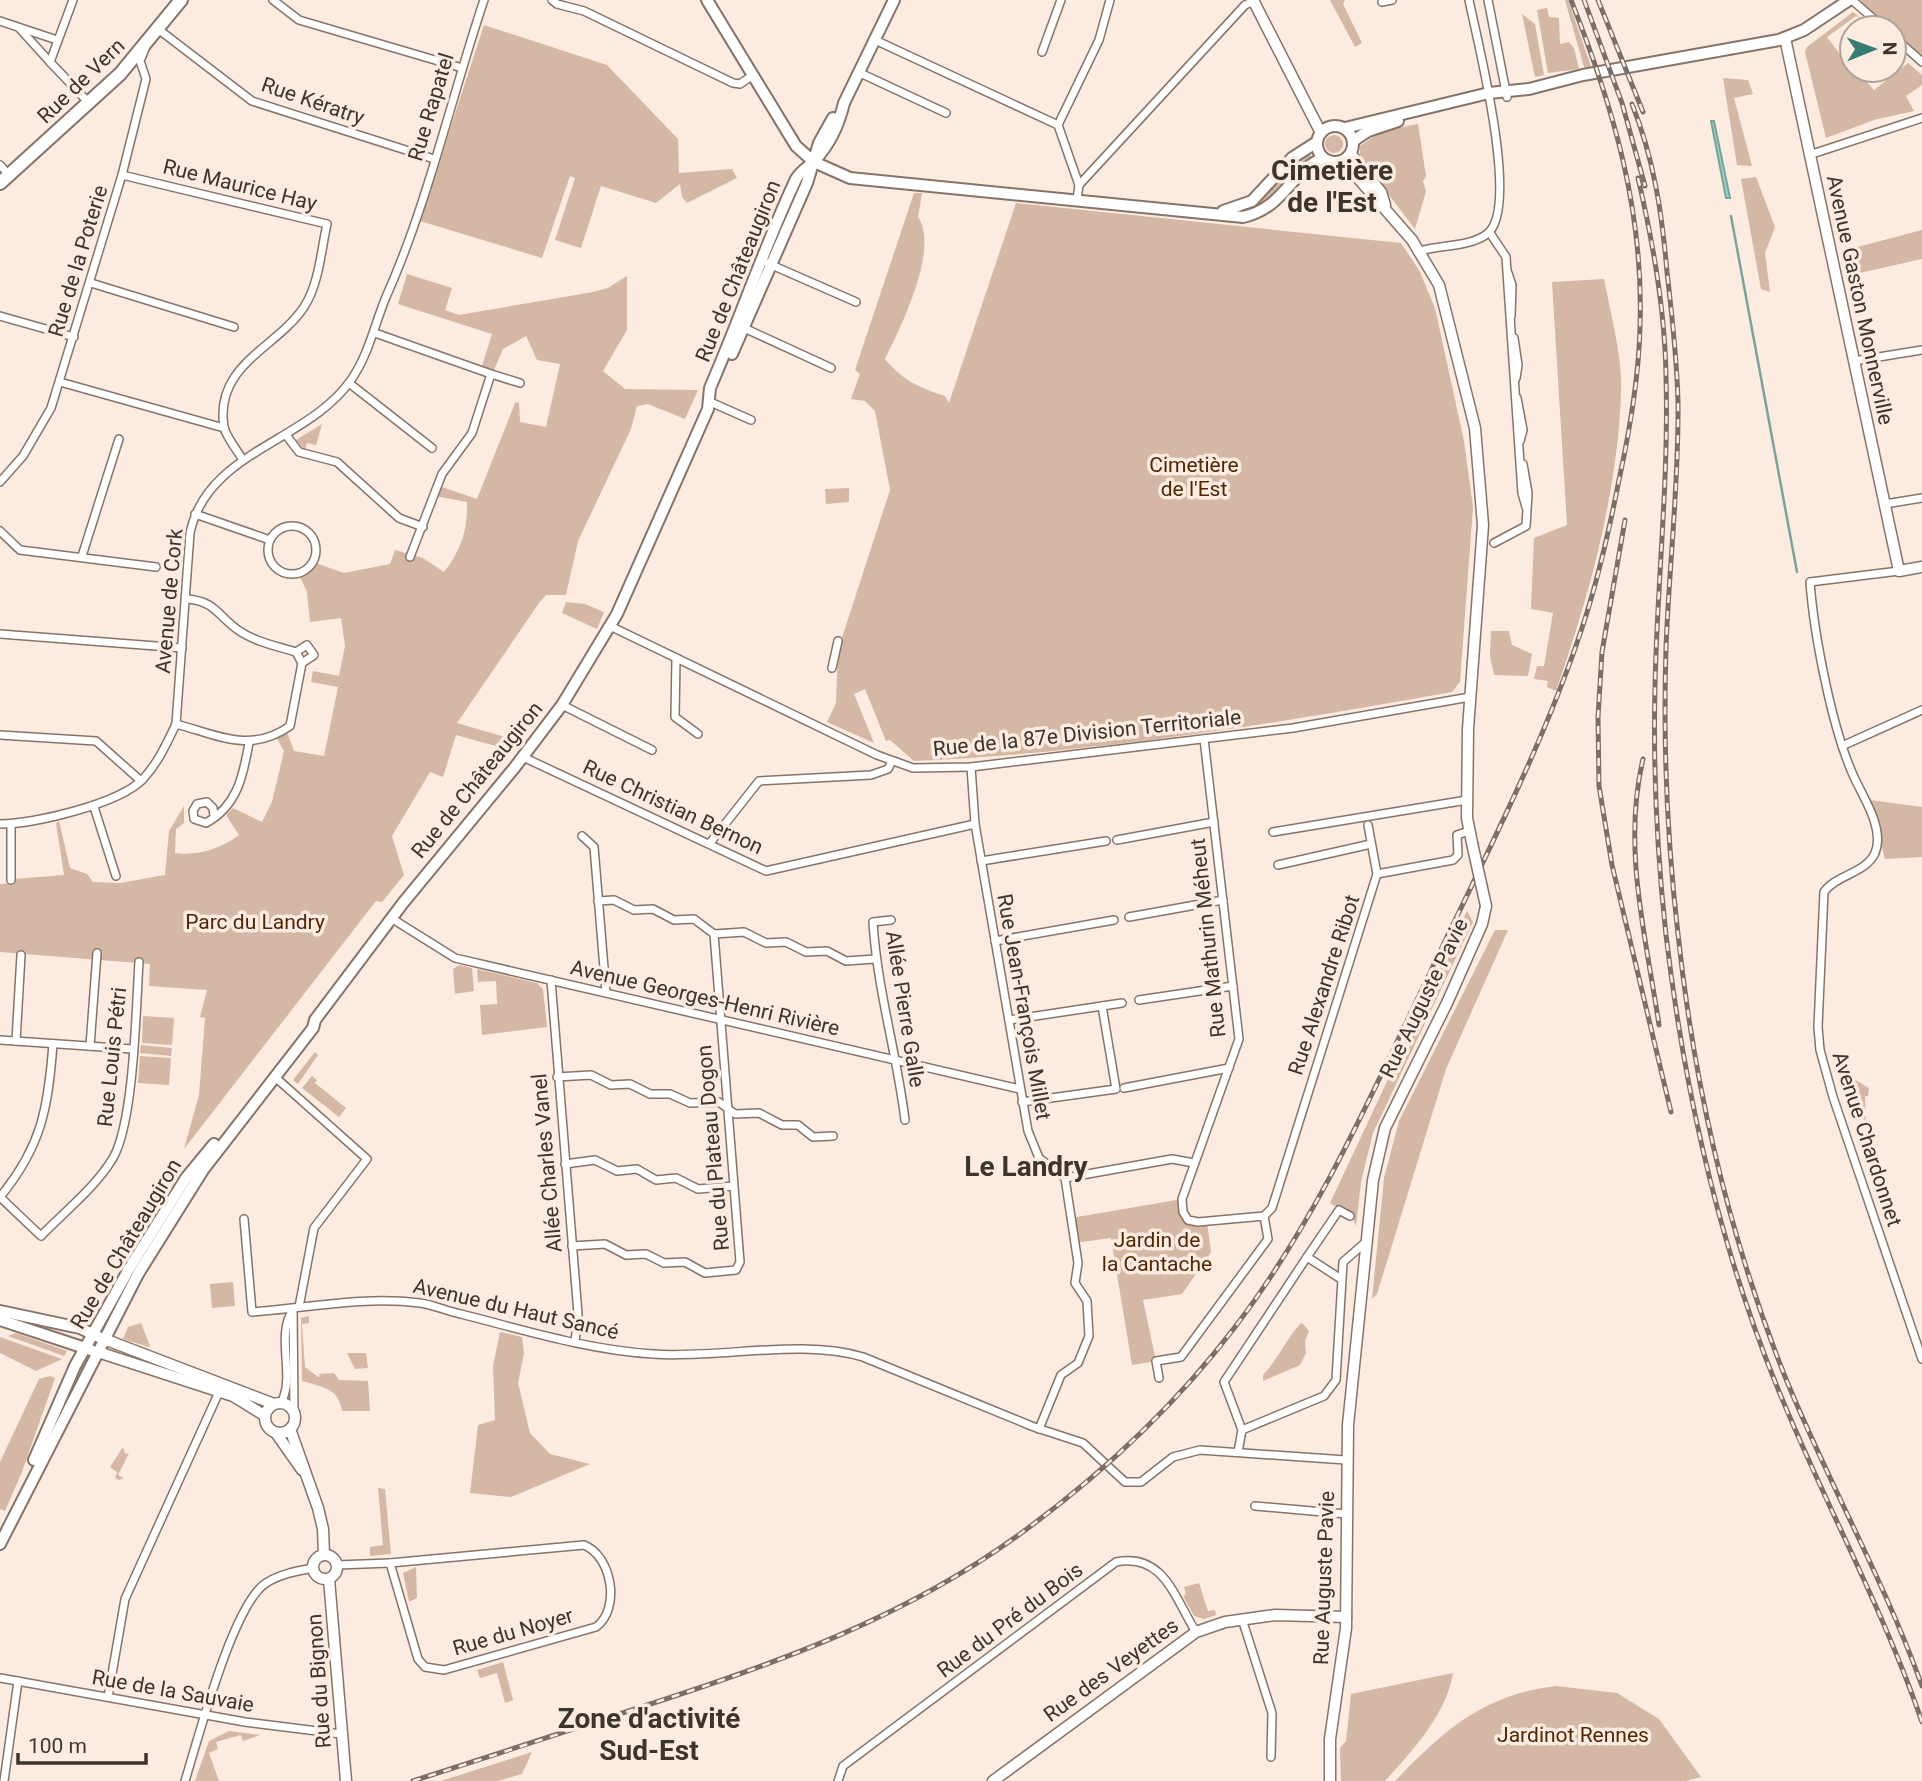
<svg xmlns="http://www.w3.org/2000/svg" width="1922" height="1781" font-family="Roboto,sans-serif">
  <rect width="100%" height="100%" fill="#fcebe0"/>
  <!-- green -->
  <g fill="#d4b7a4">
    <polygon points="1330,0 1345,0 1343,4 1362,43 1355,47"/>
    <polygon points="1565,0 1568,0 1592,69 1584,67"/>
    <polygon points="1862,0 1922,0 1922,59 1894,35 1894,28 1881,24 1883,20 1860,2"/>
    <polygon points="1547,8 1549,17 1559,18 1560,44 1569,42 1574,48 1579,69 1548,73 1537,10"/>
    <polygon points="1853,12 1864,21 1856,16 1827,37 1852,70 1857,70 1874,90 1908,63 1922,75 1922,85 1906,96 1914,111 1874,120 1826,138 1805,52 1807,47"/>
    <polygon points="1522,14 1535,24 1544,75 1535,77"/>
    <polygon points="484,25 607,65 678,139 679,173 732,169 737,178 687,203 682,197 680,184 656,203 601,186 581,248 555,240 575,178 570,176 542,258 420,221"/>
    <polygon points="1723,78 1748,80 1753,94 1734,98 1752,166 1737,165"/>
    <polygon points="1418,124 1426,176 1423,181 1426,191 1415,229 1360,157 1360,146 1381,131"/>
    <circle cx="1334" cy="144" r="9"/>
    <polygon points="1308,150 1312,159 1267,203 1242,213 1262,199 1293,161"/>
    <polygon points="1756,177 1775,227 1765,253 1770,292 1761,289 1741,179"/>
    <path d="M914 193H922L918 217C940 248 900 329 885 359 902 380 920 388 945 396L949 403 1016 203 1401 243 1419 270 1435 308 1464 441 1473 507 1460 682 1452 692C1274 724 1095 753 914 761L890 740 886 741 865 689 854 694 874 743 827 722 836 703 838 650 890 490 875 411 865 401 851 399 860 374 855 370Z"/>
    <polygon points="1922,230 1922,259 1855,274 1850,249"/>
    <path d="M407 274 452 288 445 310 459 315 593 292 608 288 627 276V330L603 371 625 389 698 390 685 419 648 404 637 406 631 429 578 541 566 595H546L539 603 457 723 519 741 510 750 456 735 443 777 430 772 392 836 404 875 382 902 376 901 184 1149 199 1095 205 1018 200 1017 207 990 149 986 150 964 0 952V884L13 883 14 879 64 875 56 823 59 821 70 868 87 874 93 882 120 883 165 875 169 831 184 806V823L176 829 175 853C197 856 221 849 239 835L226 815 233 808 262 822 272 802 284 751 276 737 287 732 294 751 324 756 338 687 311 682 313 671 339 676 345 646 341 618 310 622 307 592 299 575 313 562 344 573 390 564 395 550 423 558 444 572C461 551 468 529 467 502L435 496 439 486 477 499 515 403 519 402 520 422 546 427 560 364 537 360 526 336 503 349 494 370 482 366 492 334 398 304Z"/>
    <path d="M1604 279C1611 316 1623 358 1621 395 1617 496 1589 596 1556 691L1547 687 1548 681 1534 679 1537 666H1544L1553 613 1531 609 1534 538 1567 525 1552 282Z"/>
    <polygon points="322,424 316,445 307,443 305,450 296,440"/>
    <polygon points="849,488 849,502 826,504 825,489"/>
    <polygon points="566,602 585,604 604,612 597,629 562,613"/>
    <polygon points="1491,631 1509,631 1512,645 1532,654 1528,676 1494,675 1490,656"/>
    <polygon points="1870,800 1922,807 1922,857 1885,859"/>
    <polygon points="1467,911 1473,922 1373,1133 1361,1182 1356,1226 1352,1216 1330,1203"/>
    <polygon points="1495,930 1508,930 1446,1069 1377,1294 1372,1299 1384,1178 1399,1121"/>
    <polygon points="459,965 472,968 474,991 455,994 453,969"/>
    <polygon points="477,969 537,983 543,989 547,1027 482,1035 480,1005 497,1004 496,981 478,982"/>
    <polygon points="143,1016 174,1018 172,1045 142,1043"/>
    <polygon points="141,1045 172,1048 171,1056 140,1053"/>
    <polygon points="315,1052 318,1055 298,1084 293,1080"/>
    <polygon points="140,1056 171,1058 169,1085 138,1083"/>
    <polygon points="312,1076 317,1080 315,1083 346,1108 339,1117 302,1088"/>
    <polygon points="1852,1078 1869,1088 1868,1096 1865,1096 1866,1124 1854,1096"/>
    <polygon points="1182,1199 1188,1220 1207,1222 1211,1252 1182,1294 1143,1300 1156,1361 1132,1365 1111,1238 1075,1243 1071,1218"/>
    <polygon points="233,1282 235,1306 212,1308 210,1284"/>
    <path d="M309 1316V1323L302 1324 305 1367 318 1377 321 1376 318 1374 334 1373 339 1380 368 1381 370 1411H342C339 1388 322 1387 302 1381L301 1318Z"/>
    <polygon points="141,1323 150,1346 149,1347 123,1339 128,1327"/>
    <path d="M1302 1323 1309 1331 1305 1341 1306 1353 1300 1365 1263 1381V1375C1274 1365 1294 1327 1302 1323Z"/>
    <polygon points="500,1332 522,1337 524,1353 518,1383 530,1433 550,1454 590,1464 511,1497 470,1493 478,1425 495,1420 493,1366"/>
    <polygon points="16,1333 67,1351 64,1356 8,1336"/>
    <polygon points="0,1337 62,1359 36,1371 0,1353"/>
    <polygon points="347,1353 366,1353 368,1368 355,1369"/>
    <polygon points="50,1376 55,1378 22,1472 5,1511 0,1509 0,1462 39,1379"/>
    <polygon points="123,1447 125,1454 129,1453 118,1475 124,1478 119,1480 115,1478 117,1472 110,1467"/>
    <polygon points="378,1488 385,1489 391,1554 370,1556 370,1547 383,1545"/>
    <polygon points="416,1567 417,1598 409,1602 403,1573"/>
    <polygon points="1199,1583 1208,1611 1215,1610 1216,1615 1204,1619 1194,1616 1183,1596 1186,1594 1184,1587"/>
    <polygon points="503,1662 513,1700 505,1703 497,1673 480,1678 477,1670"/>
    <path d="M1453 1673C1446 1715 1413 1750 1385 1781H1341L1340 1748 1346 1741 1351 1694Z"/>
    <path d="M1556 1686 1617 1693 1659 1719 1701 1777 1686 1781H1395C1444 1730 1483 1695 1556 1686Z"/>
    <polygon points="229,1731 260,1735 243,1741 241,1735 216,1742 218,1749 209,1753 219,1781 195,1781 209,1741"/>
    <polygon points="532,1752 522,1774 498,1781 441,1781"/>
  </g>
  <!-- water -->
  <polygon fill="#96d3c8" stroke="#7ba39a" stroke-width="2" points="1711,121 1714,121 1730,198 1726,198"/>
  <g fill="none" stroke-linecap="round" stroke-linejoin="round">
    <!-- stream -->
    <polyline stroke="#7ba39a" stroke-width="2.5" points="1731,216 1797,572"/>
    <!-- minor casing -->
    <g stroke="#877468" stroke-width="10">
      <g id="minor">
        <polyline points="73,0 50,62 89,103"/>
        <polyline points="273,0 299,20 462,68"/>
        <polyline points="552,0 557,4 584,11 733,83 740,84 753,75"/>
        <polyline points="1488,0 1507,97"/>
        <polyline points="1852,0 1884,28"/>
        <polyline points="1382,2 1392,0"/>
        <polyline points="0,21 57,40"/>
        <polyline points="20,29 50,62"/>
        <polyline points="158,29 252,101 434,159"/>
        <polyline points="1894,37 1922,62"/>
        <polyline points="875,40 1058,125"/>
        <polyline points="1042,52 1061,0"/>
        <polyline points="858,72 946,113"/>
        <polyline points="1809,155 1922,118"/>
        <polyline points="0,165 9,175"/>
        <path d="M122 175 327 224C321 251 319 284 304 307 277 348 214 365 224 427 226 437 237 450 243 460"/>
        <polyline points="1079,185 1245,5 1254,1"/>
        <polyline points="1077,199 1079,185 1058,125 1099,40 1110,0"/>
        <polyline points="1490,233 1506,257 1522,493 1526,507"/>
        <path d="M1420 251C1440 245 1470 247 1487 234 1521 209 1477 40 1469 0"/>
        <polyline points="767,263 856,302"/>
        <polyline points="1508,273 1512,285 1511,316"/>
        <polyline points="91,283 234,327"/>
        <polyline points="0,316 74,337"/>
        <polyline points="742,327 831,368"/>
        <polyline points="375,333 491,374 472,433 442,474 410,557"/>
        <polyline points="1514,338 1518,365 1516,378"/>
        <polyline points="1854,361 1922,350"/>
        <polyline points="491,374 520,383"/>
        <polyline points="60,382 224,428"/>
        <polyline points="349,383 432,448"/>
        <polyline points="1517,398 1523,430 1520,441"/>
        <polyline points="708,401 751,420"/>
        <polyline points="286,435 299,452 337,462 399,518 423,527"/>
        <polyline points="0,482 23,456 51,408 122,175 146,79 140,61 145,49"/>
        <polyline points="1885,504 1922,498"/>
        <polyline points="195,514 270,540"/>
        <circle cx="292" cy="550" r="24"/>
        <polyline points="0,531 20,550 156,567"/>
        <polyline points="1494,543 1526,526 1528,493 1523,464"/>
        <polyline points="82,556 119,439"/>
        <path d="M1899 571 1810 582C1814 635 1832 729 1854 777 1863 797 1885 829 1875 853 1866 873 1836 875 1824 892L1818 1027 1820 1050 1833 1097 1922 1359"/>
        <path d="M188 599C216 602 217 615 238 630 255 642 277 646 296 652"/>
        <polyline points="610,626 877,755 913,768 971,767 1293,728 1470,697"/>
        <polyline points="0,634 182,648"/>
        <polygon points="307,645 314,655 302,663 296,652"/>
        <polyline points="676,658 675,717 698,734"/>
        <polyline points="832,668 838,641"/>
        <polyline points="562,705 652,750"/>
        <path d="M176 724C218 735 250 754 290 726L302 663"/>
        <polyline points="0,735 96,741 141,781"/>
        <polyline points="1842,746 1922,710"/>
        <polyline points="523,757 766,871 975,824"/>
        <polyline points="971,767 975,824 1028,1131 1039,1158 1065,1178 1078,1263 1075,1283 1087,1301 1089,1336 1078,1363 1061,1375 1039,1429"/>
        <polyline points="94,807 116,876"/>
        <path d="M214 816 213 808 207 802 197 804 193 811 194 819 206 823C237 806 243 777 249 743"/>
        <path d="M0 824C34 824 119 804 143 779 158 763 167 743 176 724L190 533C207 451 308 442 351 380 369 354 374 326 386 297 428 203 451 98 484 0"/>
        <polyline points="1368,825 1377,874"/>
        <polyline points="1273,832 1467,800"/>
        <polyline points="582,836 594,847 606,992"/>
        <polyline points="1117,840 1214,822"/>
        <polyline points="710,843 759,781 871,775 888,769 892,761"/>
        <polyline points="981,861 1106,841"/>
        <polyline points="1278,865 1371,844"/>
        <polyline points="11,880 11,824"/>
        <polyline points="598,901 614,900 634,910 653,909 674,920 694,919 714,934 744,932 766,943 786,942 806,952 827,951 846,961 875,959"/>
        <polyline points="1129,917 1223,900"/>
        <polyline points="391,918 455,958 1020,1089"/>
        <path d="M891 920 873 922C877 989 897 1054 905 1120"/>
        <polyline points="995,941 1114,920"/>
        <polyline points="551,980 578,1314 575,1342"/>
        <polyline points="1139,1000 1233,986"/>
        <polyline points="1009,1020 1122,1003"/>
        <polyline points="0,1040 132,1049"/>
        <polyline points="16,1041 21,955"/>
        <polyline points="90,1046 97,953"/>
        <polyline points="275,1077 367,1159 314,1228 299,1307"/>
        <polyline points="557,1077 591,1075 611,1085 630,1084 650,1094 670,1094 690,1103 719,1102 735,1114 759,1113 782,1125 798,1125 813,1137 833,1136"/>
        <polyline points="1124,1088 1229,1068"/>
        <polyline points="1022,1102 1116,1089 1102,1006"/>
        <polyline points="565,1164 595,1160 617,1171 637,1169 656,1180 676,1178 698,1189 733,1186"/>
        <polyline points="1065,1178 1172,1159 1194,1163"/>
        <path d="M0 1197 41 1236C64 1212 96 1187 113 1158 134 1122 136 1008 139 962"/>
        <path d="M0 1197C42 1146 48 1108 53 1044"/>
        <polyline points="1264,1216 1272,1208 1377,874 1453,860 1458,855 1457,835 1469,831"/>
        <path d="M244 1219 252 1312C308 1308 363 1296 420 1303 434 1305 447 1311 461 1314 524 1330 588 1350 653 1354 719 1359 803 1338 863 1357L1034 1427 1083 1443 1125 1482H1141L1173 1457 1200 1450 1346 1460"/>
        <polyline points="572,1246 605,1244 626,1255 646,1254 664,1263 685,1262 705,1273 736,1270 740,1262 714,934"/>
        <polyline points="1341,1279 1307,1257 1339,1210 1350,1216"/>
        <polyline points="293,1309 294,1412"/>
        <polyline points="1159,1378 1156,1361 1181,1357 1268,1239 1264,1216 1198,1222 1188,1220 1183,1212 1182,1199 1239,1039 1204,739"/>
        <path d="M281 1403C296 1376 275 1335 293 1310"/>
        <polyline points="1242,1430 1224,1382 1307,1257"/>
        <polyline points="1238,1452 1242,1430 1324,1396 1336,1380 1343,1262 1367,1241"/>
        <polyline points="1255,1506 1346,1514"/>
        <path d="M584 1545C612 1556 621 1609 596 1627L444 1670 425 1667 418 1659 390 1563Z"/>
        <polyline points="337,1565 390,1563"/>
        <polyline points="1242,1619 1272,1713 1271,1757"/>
        <polyline points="0,1678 245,1722 341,1734"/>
        <polyline points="108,1697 125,1599 219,1392"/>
        <polyline points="4,1781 18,1681"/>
        <path d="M185 1781C198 1739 233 1604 266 1583 280 1574 297 1571 313 1568"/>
        <path d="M838 1781 843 1766 1116 1562C1164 1552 1175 1599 1196 1632"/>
      </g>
    </g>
    <!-- tertiary casing -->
    <g stroke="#877468" stroke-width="13">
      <g id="tertiary">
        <polyline points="1253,0 1321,133"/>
        <polyline points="1785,38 1899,571 1922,567"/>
        <polyline points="1351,154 1381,192 1385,205"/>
        <polyline points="1343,161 1412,240 1439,285 1475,428 1483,525 1468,729 1467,818 1472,843"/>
        <polyline points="104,1339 274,1404"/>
        <polyline points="98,1352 233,1396 264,1415"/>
        <circle cx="280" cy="1418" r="15"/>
        <polyline points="290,1429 318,1508 323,1529 324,1555"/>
        <polyline points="276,1433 302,1470"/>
        <circle cx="325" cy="1567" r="12"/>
        <polyline points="329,1579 346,1781"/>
        <polyline points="993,1781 1196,1632 1225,1622 1275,1615 1346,1617"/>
        <polyline points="1330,1781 1330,1739 1346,1628 1348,1425 1373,1180 1385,1128 1447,1003 1482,924 1486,906"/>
      </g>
    </g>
    <!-- secondary casing -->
    <g stroke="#877468" stroke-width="14">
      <g id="secondary">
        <path d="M707 0 796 146 814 162 850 178 1243 217C1284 208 1290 172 1323 158"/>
        <circle cx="1335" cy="144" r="18"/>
        <polyline points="1345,128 1489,93 1529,89 1583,75 1779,40 1804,30 1849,0"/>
        <polyline points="1353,141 1368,131 1398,121"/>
        <polyline points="1223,211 1252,201 1292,158 1317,142"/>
        <polyline points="732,354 807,183 819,143 833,118"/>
        <polyline points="0,1311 80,1328 99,1337"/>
        <polyline points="0,1320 91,1350"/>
        <polyline points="34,1460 75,1366 129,1269 186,1178 214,1144"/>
        <path d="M0 1544 138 1274 203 1170 313 1028 315 1020 403 903 515 767 562 705 617 614 708 409 710 388C740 319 764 247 796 179 801 170 809 167 815 160 830 144 839 124 844 103L894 0"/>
      </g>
    </g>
    <!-- primary casing -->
    <g stroke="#877468" stroke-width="16">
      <polyline id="primary" points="0,183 120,74 181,0"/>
    </g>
    <!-- minor -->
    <use href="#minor" stroke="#fff" stroke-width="7"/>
    <!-- tertiary -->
    <use href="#tertiary" stroke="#fff" stroke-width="10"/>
    <!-- secondary -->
    <use href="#secondary" stroke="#fff" stroke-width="10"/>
    <!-- primary -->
    <use href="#primary" stroke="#fff" stroke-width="12"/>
    <!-- rail casing -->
    <g stroke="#7a6f68" stroke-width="5">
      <g id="rail">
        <polyline points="1584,0 1622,103 1645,186"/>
        <polyline points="1598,0 1643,112"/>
        <path d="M1632 104C1654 159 1662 213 1667 272 1672 315 1677 358 1678 402 1679 484 1669 566 1666 648 1663 743 1667 839 1678 934 1694 1085 1729 1237 1786 1379 1828 1482 1884 1580 1922 1686"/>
        <path d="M1638 178C1653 242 1665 309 1666 376 1669 480 1657 583 1655 687 1653 770 1657 853 1666 935 1684 1088 1718 1241 1776 1384 1822 1499 1882 1605 1922 1722"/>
        <polyline points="1625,520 1602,652 1598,717 1599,786 1612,865 1671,1112"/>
        <path d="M1643 759C1622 848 1646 937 1659 1025"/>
        <path d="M413 1781C489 1757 565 1732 641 1707 775 1664 905 1618 1020 1534 1101 1475 1175 1406 1235 1327 1316 1221 1369 1100 1426 981 1480 866 1541 751 1581 631 1598 581 1609 531 1619 480 1630 429 1639 378 1640 326 1644 211 1613 106 1571 0"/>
      </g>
    </g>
    <!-- rail -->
    <use href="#rail" stroke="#fcebe0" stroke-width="2.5" stroke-dasharray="8" stroke-linecap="butt"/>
    <!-- tertiary-bridge casing -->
    <g stroke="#877468" stroke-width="13" stroke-linecap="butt">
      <polyline id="tertiary-bridge" points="1472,843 1486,906"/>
    </g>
    <!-- tertiary-bridge -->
    <use href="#tertiary-bridge" stroke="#fff" stroke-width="10"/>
  </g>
  <g text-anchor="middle" stroke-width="7" stroke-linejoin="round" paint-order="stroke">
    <!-- street labels -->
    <g font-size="21" fill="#3c342e" stroke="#fcebe0">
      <text transform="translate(81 81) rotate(-44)" y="7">Rue de Vern</text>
      <text transform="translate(313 101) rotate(19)" y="7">Rue Kératry</text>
      <text transform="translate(431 107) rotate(-73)" y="7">Rue Rapatel</text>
      <text transform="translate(240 185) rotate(14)" y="7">Rue Maurice Hay</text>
      <text transform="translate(78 261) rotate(-73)" y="7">Rue de la Poterie</text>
      <text transform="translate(738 271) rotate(-68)" y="7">Rue de Châteaugiron</text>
      <text transform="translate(1860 300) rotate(78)" y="7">Avenue Gaston Monnerville</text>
      <text transform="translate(169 601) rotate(-85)" y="7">Avenue de Cork</text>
      <text transform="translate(1087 733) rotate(-6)" y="7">Rue de la 87e Division Territoriale</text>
      <text transform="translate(477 780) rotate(-51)" y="7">Rue de Châteaugiron</text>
      <text transform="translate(673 807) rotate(25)" y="7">Rue Christian Bernon</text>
      <text transform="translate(1208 938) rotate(-96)" y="7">Rue Mathurin Méheut</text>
      <text transform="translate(1324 985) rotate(-72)" y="7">Rue Alexandre Ribot</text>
      <text transform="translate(705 998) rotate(13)" y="7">Avenue Georges-Henri Rivière</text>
      <text transform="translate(1424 998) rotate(-64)" y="7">Rue Auguste Pavie</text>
      <text transform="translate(1024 1007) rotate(80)" y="7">Rue Jean-François Millet</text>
      <text transform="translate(905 1009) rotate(81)" y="7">Allée Pierre Galle</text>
      <text transform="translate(112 1057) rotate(-84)" y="7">Rue Louis Pétri</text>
      <text transform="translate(1867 1139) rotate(72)" y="7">Avenue Chardonnet</text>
      <text transform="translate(713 1148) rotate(-95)" y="7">Rue du Plateau Dogon</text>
      <text transform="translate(547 1163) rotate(-95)" y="7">Allée Charles Vanel</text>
      <text transform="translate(126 1244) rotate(-59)" y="7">Rue de Châteaugiron</text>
      <text transform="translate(516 1309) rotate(13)" y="7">Avenue du Haut Sancé</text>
      <text transform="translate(1324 1578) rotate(-88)" y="7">Rue Auguste Pavie</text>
      <text transform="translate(1010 1620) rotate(-37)" y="7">Rue du Pré du Bois</text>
      <text transform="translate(513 1632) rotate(-16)" y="7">Rue du Noyer</text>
      <text transform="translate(1111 1670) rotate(-36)" y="7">Rue des Veyettes</text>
      <text transform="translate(319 1681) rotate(-94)" y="7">Rue du Bignon</text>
      <text transform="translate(173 1691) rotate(10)" y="7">Rue de la Sauvaie</text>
    </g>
    <!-- park labels -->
    <g font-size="21" fill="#502705" stroke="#fcebe0">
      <text x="1194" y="472">Cimetière<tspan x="1194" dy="24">de l'Est</tspan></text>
      <text x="255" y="929">Parc du Landry</text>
      <text x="1157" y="1247">Jardin de<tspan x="1157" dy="24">la Cantache</tspan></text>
      <text x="1573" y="1742">Jardinot Rennes</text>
    </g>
    <!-- district labels -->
    <g font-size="28" font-weight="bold" fill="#3c342e" stroke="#fcebe0">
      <text x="1332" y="180">Cimetière<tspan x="1332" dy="32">de l'Est</tspan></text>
      <text x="1026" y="1176">Le Landry</text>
      <text x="649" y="1728">Zone d'activité<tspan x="649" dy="32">Sud-Est</tspan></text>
    </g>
  </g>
  <!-- north arrow -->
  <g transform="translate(1873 49) rotate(89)"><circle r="33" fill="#fcebe0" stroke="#afa299" stroke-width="2"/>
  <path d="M0-5L12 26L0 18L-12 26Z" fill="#377c72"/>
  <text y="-10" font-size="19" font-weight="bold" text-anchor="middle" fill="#3c342e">N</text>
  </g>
  <!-- scale -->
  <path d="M18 1753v10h128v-10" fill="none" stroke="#3c342e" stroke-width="3.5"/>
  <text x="28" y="1753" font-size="21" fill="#3c342e" stroke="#fcebe0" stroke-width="5" paint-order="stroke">100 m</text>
</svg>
